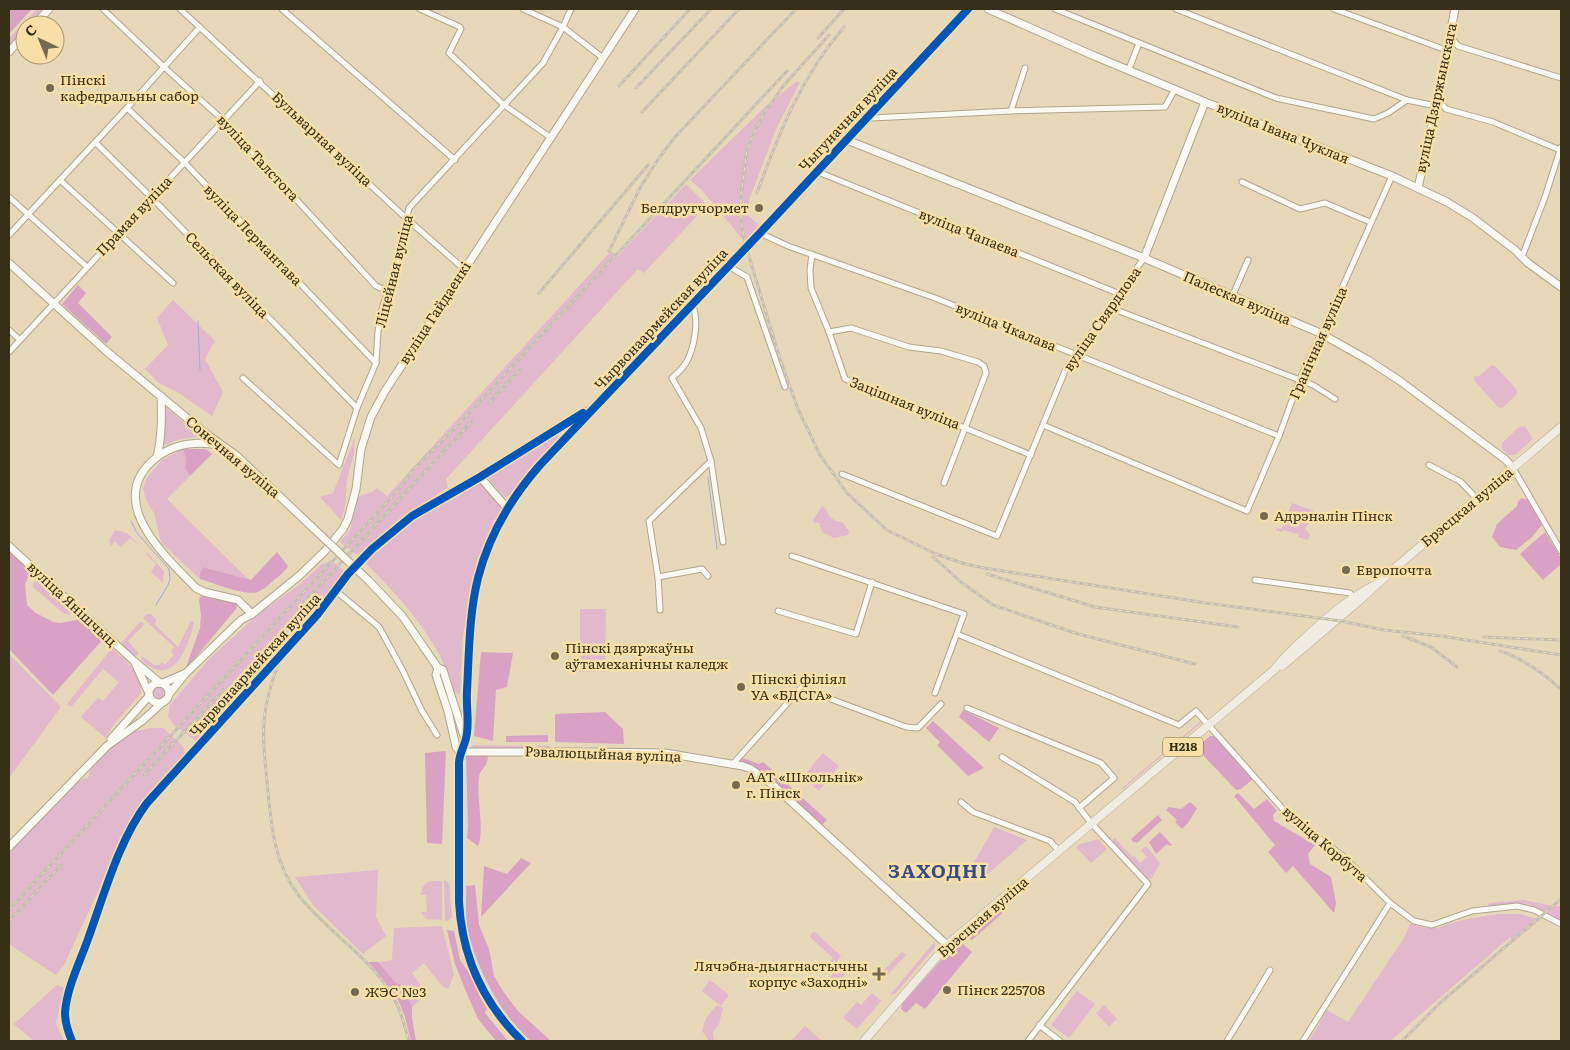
<svg xmlns="http://www.w3.org/2000/svg" width="1570" height="1050" font-family="Literata,serif">
  <rect width="100%" height="100%" fill="#e6d8b9"/>
  <!-- green -->
  <g fill="#e2b8cd">
    <polygon points="37,9 43,9 28,25 25,25 25,28 9,45 9,38"/>
    <polygon points="796,82 800,82 776,129 749,200 749,216 759,225 748,237 743,240 702,190 690,180 766,106"/>
    <polygon points="686,184 707,205 644,273 638,269 446,479 448,487 394,526 357,555 340,542 350,530 358,497 372,492 377,488 387,496 611,251 618,256"/>
    <polygon points="173,300 215,341 205,359 223,392 212,416 179,393 159,383 145,369 168,345 157,318"/>
    <polygon points="1492,365 1495,366 1517,390 1517,394 1502,408 1498,407 1474,380 1474,377 1479,376"/>
    <polygon points="166,407 200,436 177,440 166,445 164,444 164,408"/>
    <polygon points="1525,426 1533,439 1515,455 1508,455 1502,449 1502,443 1519,427"/>
    <polygon points="556,435 558,435 558,439 509,496 504,497 488,478 488,476"/>
    <polygon points="355,437 354,454 347,479 345,506 341,520 320,497 333,493"/>
    <polygon points="183,449 186,459 185,468 190,476 167,499 249,580 204,567 200,572 200,579 161,542 154,513 147,502 143,489 146,479 162,460"/>
    <path d="M478 481 481 482 500 504 501 509 486 545 472 584 463 636 460 693 458 695C449 684 446 668 440 656 421 620 393 590 364 562L402 526 469 484Z"/>
    <polygon points="1292,503 1314,511 1314,513 1305,529 1310,535 1307,540 1298,537 1298,534 1283,530 1281,532 1276,530 1277,528 1281,529"/>
    <polygon points="822,506 826,509 829,516 834,520 843,523 849,531 848,535 834,538 822,532 819,523 815,523 813,520"/>
    <polygon points="115,530 127,533 141,547 130,538 121,547 115,541 111,546 109,541"/>
    <polygon points="146,552 164,571 163,583 151,572 156,564 146,554"/>
    <polygon points="331,560 345,572 333,592 199,743 174,725 168,717 170,705 209,659 257,615 299,585 323,563 324,564"/>
    <polygon points="36,579 40,580 72,608 73,612 69,615 63,613 33,587 33,584"/>
    <polygon points="580,609 606,609 605,672 580,672"/>
    <path d="M147 614H151L156 619 155 625 178 647 191 621 194 622C189 648 171 691 141 659L142 656 154 665H159L162 662 165 665 174 655 171 652 174 647 143 618Z"/>
    <polygon points="140,622 143,623 144,625 128,641 138,652 138,655 134,656 123,647 122,642"/>
    <path d="M112 648C126 661 143 672 141 693L112 727 106 738 81 717 98 698 103 701 119 682 103 669 71 707 67 704Z"/>
    <polygon points="9,654 61,707 9,778"/>
    <circle cx="158" cy="693" r="9"/>
    <polygon points="1201,721 1201,723 1123,789 1122,788"/>
    <polygon points="150,728 163,728 183,746 185,756 148,797 132,818 64,965 56,975 9,944 9,852 74,784 78,781 88,778 91,768 114,743 131,732"/>
    <polygon points="472,745 550,746 547,749 473,748"/>
    <polygon points="823,753 839,766 819,791 803,777"/>
    <polygon points="994,827 1027,840 988,874 973,864"/>
    <polygon points="1115,838 1132,857 1134,856 1140,863 1147,857 1141,850 1146,846 1160,863 1152,878 1148,881 1111,841"/>
    <polygon points="1099,839 1107,849 1091,863 1076,847 1080,844"/>
    <polygon points="378,870 376,917 386,936 363,954 314,906 295,877"/>
    <polygon points="444,880 449,883 452,917 448,921 445,921"/>
    <path d="M431 881H442V920L426 919 421 912H427L426 895H421C422 888 423 883 431 881Z"/>
    <polygon points="1524,900 1554,906 1561,906 1561,921 1528,904 1488,907 1489,903"/>
    <polygon points="1497,914 1520,914 1540,920 1514,941 1510,937 1390,1041 1309,1041 1327,1010 1348,1022 1405,936 1410,924 1427,928 1437,928 1462,920"/>
    <polygon points="442,926 454,974 448,989 443,987 424,963 412,973 429,997 420,1000 412,1007 408,999 407,992 390,978 378,962 392,960 394,928"/>
    <polygon points="813,932 815,932 841,956 834,965 826,967 833,958 810,937"/>
    <polygon points="935,941 935,947 896,993 890,995"/>
    <polygon points="902,952 906,955 886,976 882,972"/>
    <polygon points="838,969 846,974 832,989 829,978"/>
    <polygon points="710,980 729,995 721,1006 702,991"/>
    <polygon points="57,985 64,988 56,1023 64,1041 34,1041 14,1024"/>
    <polygon points="1077,991 1095,1004 1069,1038 1051,1025"/>
    <polygon points="872,993 881,1001 857,1029 843,1018 857,1002 861,1005"/>
    <polygon points="717,1005 723,1008 719,1024 713,1032 714,1041 706,1041 708,1039 702,1031 706,1018"/>
    <polygon points="1104,1005 1117,1019 1109,1027 1096,1013"/>
    <polygon points="805,1026 822,1041 791,1041"/>
  </g>
  <!-- forest -->
  <g fill="#d9a2c5">
    <polygon points="9,9 32,9 9,34"/>
    <polygon points="78,285 86,293 78,303 112,337 106,344 62,304"/>
    <polygon points="183,449 206,449 212,454 190,476 185,468 186,459"/>
    <polygon points="1521,498 1529,500 1542,525 1531,538 1516,550 1500,547 1492,537 1497,524 1517,506 1518,502"/>
    <polygon points="1545,532 1561,558 1561,564 1543,580 1520,554"/>
    <polygon points="9,550 31,571 25,584 27,605 36,613 53,622 60,623 81,619 85,621 105,637 53,695 9,649"/>
    <path d="M277 552 288 566C285 572 279 576 274 580 270 584 263 590 258 592 244 596 214 583 200 579V572L203 567 251 580Z"/>
    <polygon points="203,594 236,602 237,605 236,609 190,664 186,667 200,628 201,616 199,599"/>
    <polygon points="481,652 513,653 507,687 496,690 493,741 474,736"/>
    <polygon points="963,710 999,728 989,742 959,717"/>
    <polygon points="605,712 623,729 624,744 555,742 555,714"/>
    <polygon points="933,721 984,768 968,776 937,745 940,742 926,728"/>
    <polygon points="548,735 548,742 506,742 506,736"/>
    <polygon points="1210,736 1214,736 1253,779 1241,789 1236,790 1202,754 1203,742"/>
    <polygon points="446,751 442,844 427,843 425,753"/>
    <path d="M466 756H488C488 767 480 769 479 777 476 797 485 830 478 846L467 838 468 826Z"/>
    <polygon points="740,757 759,764 763,762 827,820 822,825 765,773 742,761 740,760"/>
    <polygon points="1238,793 1254,809 1267,799 1277,811 1273,815 1274,821 1315,845 1308,854 1310,864 1331,877 1336,903 1334,913 1293,866 1286,873 1268,852 1275,845 1234,796"/>
    <polygon points="1190,802 1197,808 1188,823 1182,829 1175,822 1177,820 1166,810 1169,807 1181,809"/>
    <polygon points="1158,815 1162,820 1137,843 1135,842 1134,843 1131,839"/>
    <polygon points="1160,832 1172,845 1170,846 1167,844 1156,854 1149,842"/>
    <polygon points="521,858 531,863 481,917 484,866 507,874"/>
    <path d="M475 885 479 925 489 949 494 976 505 994 518 1011 551 1041H531C501 1014 480 975 469 936 464 921 467 902 466 886Z"/>
    <polygon points="1000,909 1005,911 972,940 966,937"/>
    <polygon points="447,930 454,931 460,960 474,980 479,995 487,1009 485,1013 508,1041 496,1041 478,1019 467,994 455,964"/>
    <polygon points="959,943 963,944 972,952 925,1009 916,1003 906,1013 901,1009 902,1004 951,949"/>
    <polygon points="369,962 378,962 395,982 405,988 408,999 412,1007 412,1018 416,1041 411,1041 405,1017 399,1002 392,991"/>
  </g>
  <g fill="none" stroke-linecap="round" stroke-linejoin="round">
    <!-- stream -->
    <g stroke="#9caede" stroke-width="1">
      <polyline points="198,321 200,370"/>
      <polyline points="708,477 717,549"/>
      <polyline points="131,521 137,533 169,569 170,579 168,585 156,605"/>
    </g>
    <!-- street casing -->
    <g stroke="#b0a58c" stroke-width="7">
      <g id="street">
        <polyline points="103,9 164,67 223,120 376,286 387,291"/>
        <polyline points="180,9 407,219 464,269"/>
        <polyline points="282,9 455,160"/>
        <polyline points="420,9 460,27 461,29 449,53 504,105 550,137"/>
        <polyline points="523,9 563,27 603,58"/>
        <polyline points="1055,9 1276,98 1374,119 1388,113 1407,100"/>
        <polyline points="1176,9 1407,100 1436,106 1442,104 1446,109 1493,122 1560,150"/>
        <polyline points="1334,9 1446,50"/>
        <polyline points="1448,43 1454,41 1458,46 1561,78"/>
        <polyline points="1129,69 1139,43"/>
        <polyline points="127,108 184,162 376,363"/>
        <polyline points="1011,111 1025,68"/>
        <polyline points="869,115 872,118 1011,111 1165,107 1175,89"/>
        <polyline points="96,143 155,201 357,408"/>
        <polyline points="818,170 823,174 1120,294"/>
        <polyline points="60,180 173,283"/>
        <polyline points="1242,182 1300,209 1325,203 1370,222"/>
        <polyline points="9,197 87,267"/>
        <polyline points="760,233 788,246 935,298 1279,436"/>
        <polyline points="9,235 127,108 200,27"/>
        <polyline points="812,254 810,270 811,288 829,332 845,379 1031,455"/>
        <polyline points="1522,257 1545,197 1561,147"/>
        <polyline points="729,265 735,270 747,277 785,387"/>
        <polyline points="1232,297 1248,260"/>
        <path d="M692 305C700 319 694 349 686 363 682 369 677 374 672 378L701 428 711 461 723 542"/>
        <polyline points="1111,308 1313,385 1335,399"/>
        <polyline points="9,330 20,340"/>
        <polyline points="829,332 851,328 909,347 941,351 978,362 984,366 986,373 944,483"/>
        <polyline points="9,352 260,81"/>
        <polyline points="243,378 339,465 357,408 376,363 378,331 382,309 396,264 409,208 543,63 563,27 571,9"/>
        <polyline points="1043,425 1247,511 1279,436 1299,381 1334,306 1392,176"/>
        <polyline points="1429,465 1461,482 1476,498"/>
        <polyline points="1513,468 1561,551"/>
        <polyline points="842,474 997,536 1065,371 1144,258"/>
        <polyline points="792,556 964,614 935,693"/>
        <polyline points="658,577 702,569 708,576"/>
        <polyline points="1255,580 1350,593 1353,597"/>
        <polyline points="336,591 379,627 402,669 422,711 437,735"/>
        <polyline points="660,610 658,577 649,521 711,461"/>
        <polyline points="778,611 856,634 872,582"/>
        <polyline points="957,634 1179,725 1196,711 1290,817 1343,856 1390,903 1414,921 1432,925 1472,911 1517,906 1534,910 1561,924"/>
        <polyline points="967,708 1101,763 1114,778 1079,808"/>
        <polyline points="1002,757 1075,802 1091,823 1148,884 1028,1041"/>
        <polyline points="732,765 801,688 906,727 918,728 941,704"/>
        <polyline points="961,802 973,812 1050,841 1059,851"/>
        <polyline points="1039,1025 1060,1041"/>
        <polyline points="1227,1041 1270,970"/>
        <polyline points="1303,1041 1390,903"/>
      </g>
    </g>
    <!-- secondary casing -->
    <g stroke="#b0a58c" stroke-width="9">
      <g id="secondary">
        <polyline points="988,9 1092,55 1205,102 1392,176 1447,202 1473,218 1515,250 1528,263 1561,287"/>
        <polyline points="34,25 49,9"/>
        <polyline points="9,52 25,34"/>
        <polyline points="847,140 1144,258 1320,333 1368,360 1400,381 1506,460 1513,468"/>
        <polyline points="1418,188 1436,106 1455,9"/>
        <polyline points="1144,258 1205,102"/>
        <polyline points="9,263 105,350 205,433 237,456 311,526"/>
        <path d="M219 445C197 441 176 443 157 457 102 500 165 556 196 588L204 592 238 600 252 614"/>
        <path d="M157 457C162 437 162 417 161 396"/>
        <polyline points="480,477 507,508"/>
        <polyline points="9,546 135,662 160,683"/>
        <polyline points="369,581 403,617 438,668 443,670 465,739"/>
        <polyline points="136,665 148,691"/>
        <polyline points="438,668 436,675 448,711 456,747 460,752"/>
        <circle cx="159" cy="693" r="10"/>
        <polyline points="163,683 184,674"/>
        <polyline points="169,694 186,673 241,620 252,614 299,576 325,551 343,529 348,519 356,489 361,449 371,417 385,391 635,9"/>
        <polyline points="111,739 149,696"/>
        <polyline points="460,752 589,752 665,753 743,766 751,769 773,785 947,945"/>
        <polyline points="9,847 107,746 142,721 164,701"/>
        <path d="M72 1041C68 1032 65 1022 65 1012 67 987 80 962 88 939 104 895 119 840 147 803L317 615 348 574 372 549 412 516 480 477 590 410"/>
        <path d="M522 1041C483 1003 462 957 459 902V762C460 751 466 744 467 733 469 719 466 705 467 691 469 654 469 614 478 578 489 535 511 498 540 465L760 233 968 9"/>
      </g>
    </g>
    <!-- primary casing -->
    <g stroke="#b9ae94" stroke-width="9">
      <g id="primary">
        <polyline points="1282,666 1360,600 1389,573 1561,427"/>
        <path d="M864 1041 947 945 1274 670C1284 657 1295 647 1307 636 1328 617 1348 599 1373 586"/>
      </g>
    </g>
    <!-- street -->
    <use href="#street" stroke="#fbf9f4" stroke-width="5"/>
    <!-- secondary -->
    <use href="#secondary" stroke="#fbf9f4" stroke-width="7"/>
    <!-- primary -->
    <use href="#primary" stroke="#f1ece1" stroke-width="8"/>
    <!-- rail casing -->
    <g stroke="#c3bfb7" stroke-width="3">
      <g id="rail">
        <polyline points="829,35 784,85 763,115 747,149 741,196 741,220 745,243 780,359 798,409 820,455 847,493 887,530 936,554 965,564 984,568 1206,603 1341,621 1384,630 1441,636 1561,655"/>
        <polyline points="818,38 844,9"/>
        <polyline points="619,86 690,9"/>
        <polyline points="636,88 711,9"/>
        <polyline points="642,112 739,9"/>
        <path d="M757 193C779 133 801 77 844 27"/>
        <polyline points="609,251 640,188 659,158 675,137 796,9"/>
        <polyline points="539,293 648,165"/>
        <polyline points="489,403 520,370"/>
        <polyline points="933,557 961,582 993,605 1078,634 1195,664"/>
        <polyline points="987,574 1095,607 1238,627"/>
        <path d="M310 602C290 634 273 670 266 706 261 732 265 757 267 782 271 822 273 863 299 896 328 933 372 957 394 999 402 1012 404 1026 409 1041"/>
        <polyline points="299,608 472,421"/>
        <polyline points="1403,636 1431,647 1457,667"/>
        <polyline points="1484,637 1561,640"/>
        <path d="M1500 651C1523 658 1543 673 1561 689"/>
        <polyline points="144,775 224,689"/>
        <polyline points="9,910 367,524 402,486 412,471 459,424 787,71"/>
        <polyline points="9,921 61,865"/>
        <polyline points="1402,1041 1440,1003 1561,899"/>
      </g>
    </g>
    <!-- rail -->
    <use href="#rail" stroke="#f8dfa7" stroke-width="1" stroke-dasharray="4" stroke-linecap="butt"/>
    <!-- secondary-bridge casing -->
    <g stroke="#b0a58c" stroke-width="9" stroke-linecap="butt">
      <polyline id="secondary-bridge" points="311,526 369,581"/>
    </g>
    <!-- secondary-bridge -->
    <use href="#secondary-bridge" stroke="#fbf9f4" stroke-width="7"/>
    <!-- cycleway casing -->
    <g stroke="#f8dfa7" stroke-width="11">
      <g id="cycleway">
        <path d="M72 1041C68 1032 65 1022 65 1012 67 987 80 962 88 939 104 895 119 840 147 803L317 615 348 574 372 549 412 516 480 477 583 413"/>
        <path d="M522 1041C483 1003 462 957 459 902V762C460 751 466 744 467 733 469 719 466 705 467 691 469 654 469 614 478 578 489 535 511 498 540 465L760 233 968 9"/>
      </g>
    </g>
    <!-- cycleway -->
    <use href="#cycleway" stroke="#0057b8" stroke-width="8"/>
  </g>
  <!-- markers -->
  <g fill="#756a50" stroke="#f8dfa7" stroke-width="2">
    <circle cx="50" cy="88" r="5"/>
    <circle cx="759" cy="208" r="5"/>
    <circle cx="1264" cy="516" r="5"/>
    <circle cx="1346" cy="570" r="5"/>
    <circle cx="555" cy="656" r="5"/>
    <circle cx="741" cy="687" r="5"/>
    <circle cx="736" cy="785" r="5"/>
    <path d="M876.5 966.5h5v5h5v5h-5v5h-5v-5h-5v-5h5z"/>
    <circle cx="947" cy="990" r="5"/>
    <circle cx="355" cy="992" r="5"/>
  </g>
  <g text-anchor="middle" stroke-width="5" stroke-linejoin="round" paint-order="stroke">
    <!-- shield labels -->
    <rect fill="#f8dfa7" stroke="#726443" stroke-width="1" x="1163" y="737.5" width="40" height="19" rx="4"/>
    <g font-size="12" font-weight="bold" fill="#382f18">
      <text x="1183" y="751">Н218</text>
    </g>
    <!-- poi labels -->
    <g font-size="14" fill="#382f18" stroke="#f8dfa7" text-anchor="start">
      <text x="60" y="85">Пінскі<tspan x="60" dy="16">кафедральны сабор</tspan></text>
      <text x="749" y="213" text-anchor="end">Белдругчормет</text>
      <text x="1274" y="521">Адрэналін Пінск</text>
      <text x="1356" y="575">Европочта</text>
      <text x="565" y="653">Пінскі дзяржаўны<tspan x="565" dy="16">аўтамеханічны каледж</tspan></text>
      <text x="751" y="684">Пінскі філіял<tspan x="751" dy="16">УА «БДСГА»</tspan></text>
      <text x="746" y="782">ААТ «Школьнік»<tspan x="746" dy="16">г. Пінск</tspan></text>
      <text x="868" y="971" text-anchor="end">Лячэбна-дыягнастычны<tspan x="868" dy="16">корпус «Заходні»</tspan></text>
      <text x="957" y="995">Пінск 225708</text>
      <text x="365" y="997">ЖЭС №3</text>
    </g>
    <!-- street labels -->
    <g font-size="14" fill="#382f18" stroke="#f8dfa7">
      <text transform="translate(1436 98) rotate(-78)" y="5">вуліца Дзяржынскага</text>
      <text transform="translate(848 119) rotate(-47)" y="5">Чыгуначная вуліца</text>
      <text transform="translate(1283 133) rotate(22)" y="5">вуліца Івана Чуклая</text>
      <text transform="translate(322 139) rotate(43)" y="5">Бульварная вуліца</text>
      <text transform="translate(258 158) rotate(47)" y="5">вуліца Талстога</text>
      <text transform="translate(134 216) rotate(-47)" y="5">Прамая вуліца</text>
      <text transform="translate(969 233) rotate(22)" y="5">вуліца Чапаева</text>
      <text transform="translate(253 235) rotate(46)" y="5">вуліца Лермантава</text>
      <text transform="translate(394 271) rotate(-76)" y="5">Ліцейная вуліца</text>
      <text transform="translate(227 275) rotate(46)" y="5">Сельская вуліца</text>
      <text transform="translate(1237 298) rotate(23)" y="5">Палеская вуліца</text>
      <text transform="translate(435 313) rotate(-57)" y="5">вуліца Гайдаенкі</text>
      <text transform="translate(661 319) rotate(-47)" y="5">Чырвонаармейская вуліца</text>
      <text transform="translate(1102 319) rotate(-55)" y="5">вуліца Свярдлова</text>
      <text transform="translate(1006 327) rotate(22)" y="5">вуліца Чкалава</text>
      <text transform="translate(1318 343) rotate(-66)" y="5">Гранічная вуліца</text>
      <text transform="translate(905 403) rotate(22)" y="5">Зацішная вуліца</text>
      <text transform="translate(233 457) rotate(40)" y="5">Сонечная вуліца</text>
      <text transform="translate(1467 507) rotate(-40)" y="5">Брэсцкая вуліца</text>
      <text transform="translate(72 604) rotate(43)" y="5">вуліца Янішчыц</text>
      <text transform="translate(255 665) rotate(-48)" y="5">Чырвонаармейская вуліца</text>
      <text transform="translate(603 754) rotate(2)" y="5">Рэвалюцыйная вуліца</text>
      <text transform="translate(1325 844) rotate(41)" y="5">вуліца Корбута</text>
      <text transform="translate(983 917) rotate(-41)" y="5">Брэсцкая вуліца</text>
    </g>
    <!-- district labels -->
    <g font-size="19" font-weight="bold" letter-spacing="1" fill="#374c86" stroke="#f8dfa7">
      <text x="938" y="878">ЗАХОДНІ</text>
    </g>
  </g>
  <!-- border -->
  <rect width="1570" height="1050" fill="none" stroke="#382f18" stroke-width="20"/>
  <!-- north arrow -->
  <g transform="translate(40 40) rotate(316)"><circle r="24" fill="#f8dfa7" stroke="#ab996e"/>
  <path d="M0-4L9 19L0 12L-9 19Z" fill="#756a50"/>
  <text y="-8" font-size="14" font-weight="bold" text-anchor="middle" fill="#382f18">С</text>
  </g>
</svg>
